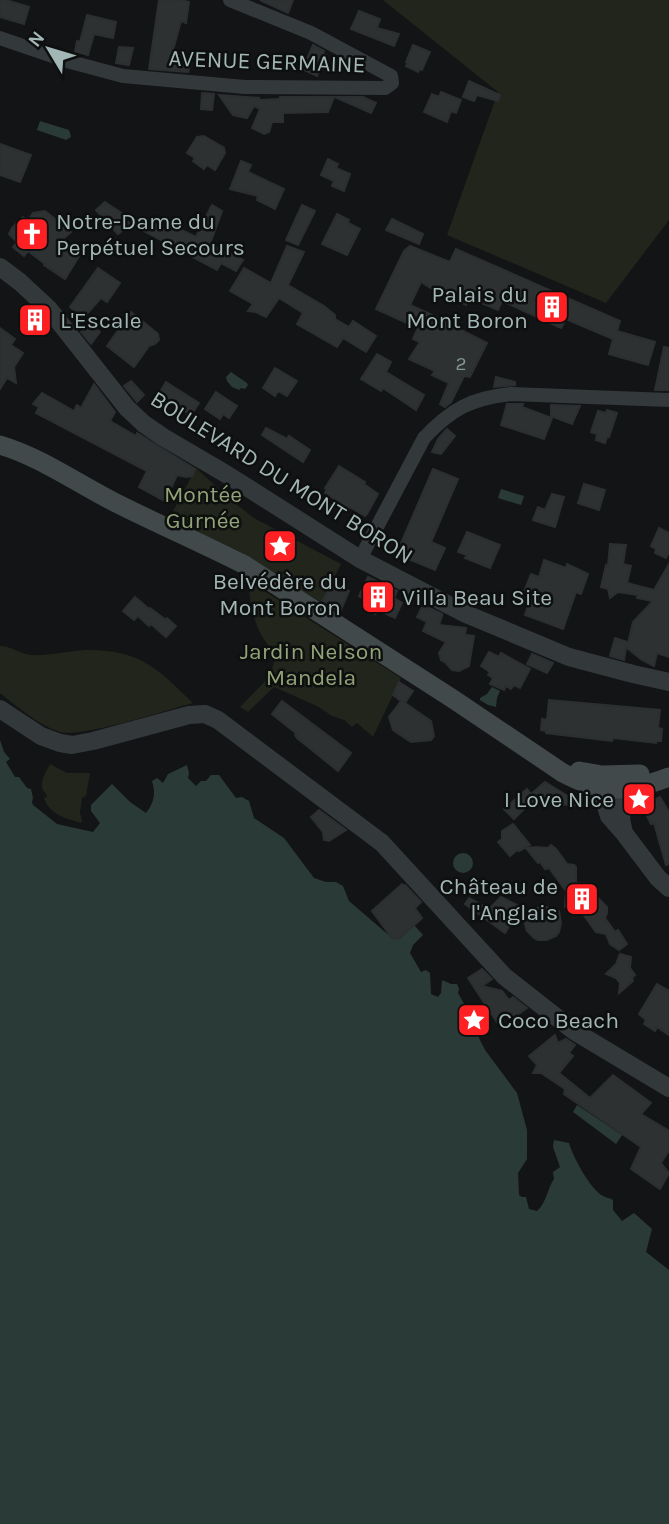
<svg xmlns="http://www.w3.org/2000/svg" width="669" height="1524" font-family="Karla,sans-serif">
  <rect width="100%" height="100%" fill="#131415"/>
  <!-- green -->
  <g fill="#21251c">
    <polygon points="383,0 669,0 669,220 606,303 447,235 498,92"/>
    <polygon points="196,468 231,500 254,518 341,564 322,603 241,552 169,519"/>
    <path d="M250 582 401 678 373 737 357 723 352 727 344 720 332 716 317 706 274 687 248 712 240 707 270 676 276 655C261 638 256 627 251 605 250 596 248 590 250 582Z"/>
    <path d="M0 646C11 646 20 654 31 655 49 656 67 651 85 650 139 649 157 668 193 703 167 710 82 738 60 732 38 725 18 707 0 693Z"/>
    <path d="M50 764 67 773H90L86 796 82 798 80 812 82 821 81 823C65 818 50 815 44 798L47 797V795C36 785 45 775 50 764Z"/>
  </g>
  <!-- water -->
  <g fill="#2a3b37">
    <polygon points="40,121 69,130 71,137 66,140 37,130"/>
    <polygon points="231,372 247,383 248,385 245,389 241,388 239,390 232,387 227,381 226,377"/>
    <polygon points="501,489 524,496 521,505 498,498"/>
    <polygon points="492,687 500,691 497,698 496,707 488,705 480,700 480,698 487,694"/>
    <path d="M0 740 4 752 10 759 6 762 15 777H19L27 788 31 789 33 798 32 802 33 805 57 824 93 832 100 823 91 811V805L112 784 130 802 146 813C154 803 156 794 152 781L157 778 163 783 168 774 187 765 189 773 188 778 196 786 201 781H206L211 775H219L236 798 242 797 249 801 254 818 284 838 314 878 326 882H336L343 886 349 901 392 938H400L414 925 423 935 413 945 410 953 421 972 426 970 430 973 431 994 438 997 441 993 442 980 451 984H457L459 989 458 993 479 1030V1038L485 1050 517 1093 527 1130V1159L518 1173 519 1195 522 1197H526L529 1209 537 1211C547 1202 547 1189 554 1179L553 1172 560 1167 553 1147 554 1140 569 1143C573 1157 590 1189 603 1196 606 1198 610 1198 613 1200V1210L622 1221 634 1213 652 1229 646 1252 669 1270V1524H0Z"/>
    <circle cx="463" cy="863" r="10"/>
    <polygon points="577,1105 622,1135 616,1144 573,1112"/>
  </g>
  <!-- building -->
  <g fill="#2d3131" stroke="#2c2f31" stroke-width="2">
    <polygon points="0,0 6,0 29,7 24,24 0,17"/>
    <polygon points="159,0 181,0 189,2 186,23 181,21 170,61 191,63 188,72 149,69"/>
    <polygon points="260,0 293,0 288,13"/>
    <polygon points="359,11 380,19 377,28 399,34 394,46 351,29"/>
    <polygon points="87,15 116,22 113,38 94,34 88,55 75,52 77,41 80,42"/>
    <polygon points="313,45 324,51 323,54 326,55 317,76 304,70 305,66 304,66"/>
    <polygon points="413,45 430,52 422,70 420,69 418,72 406,66 408,63 406,62"/>
    <polygon points="119,47 133,48 129,65 116,63"/>
    <polygon points="469,81 500,95 498,101 477,95 474,101 463,97"/>
    <polygon points="441,92 461,100 456,113 451,111 447,122 424,112 432,94 439,97"/>
    <polygon points="202,93 214,94 212,110 201,109"/>
    <polygon points="219,95 259,98 258,100 279,99 280,97 334,97 328,112 283,113 283,122 272,122 269,132 264,134 252,128 260,109 254,106 247,118 233,115"/>
    <polygon points="335,97 363,97 376,103 371,113"/>
    <polygon points="204,136 224,148 225,153 215,170 207,165 204,169 193,161 195,158 187,153 197,137"/>
    <polygon points="0,144 31,155 20,182 0,175"/>
    <polygon points="328,159 338,164 336,168 350,174 344,191 332,186 334,181 321,175"/>
    <polygon points="241,161 251,165 248,172 284,189 275,209 257,200 258,196 230,189"/>
    <polygon points="105,202 123,214 122,216 130,224 118,234 96,210"/>
    <polygon points="212,205 222,211 210,244 243,260 236,271 221,263 217,270 144,231 149,220 167,232 171,225 196,237"/>
    <polygon points="302,205 315,211 298,245 286,240"/>
    <polygon points="45,211 71,232 62,240 81,253 65,279 44,265 45,264 28,251 24,256 13,247 17,242 9,234 12,228 23,217 28,221 33,213"/>
    <polygon points="337,214 349,220 348,223 360,229 347,255 322,244"/>
    <polygon points="392,219 423,234 419,244 386,230"/>
    <polygon points="287,246 304,252 288,285 324,306 335,315 335,319 349,327 353,321 376,336 366,352 343,338 337,347 297,324 303,313 279,298 266,317 256,312 248,311 253,304 230,291 244,268 271,283"/>
    <polygon points="410,246 450,262 456,249 620,321 617,331 655,342 648,365 609,354 613,339 566,319 561,328 502,301 498,310 470,298 466,305 448,296 447,298 421,282 410,305 450,323 449,324 487,343 470,377 464,376 451,402 445,407 440,404 449,383 432,375 435,371 409,359 420,342 413,339 418,328 376,309 404,251"/>
    <polygon points="98,268 120,283 107,302 101,298 83,318 70,307"/>
    <polygon points="30,307 41,317 34,329 21,320"/>
    <polygon points="131,312 158,334 159,340 155,344 149,346 134,367 107,346"/>
    <polygon points="88,322 100,332 91,344 81,332"/>
    <polygon points="0,328 15,339 11,345 23,353 14,367 16,383 7,378 0,389"/>
    <polygon points="664,347 669,348 669,390 655,390"/>
    <polygon points="377,354 391,362 386,372 424,395 416,410 383,388 381,391 361,379"/>
    <polygon points="275,368 297,381 287,396 278,391 275,396 263,388"/>
    <polygon points="496,377 515,382 515,385 494,387"/>
    <polygon points="131,381 144,395 137,402 124,386"/>
    <polygon points="166,382 199,403 191,415 159,394"/>
    <polygon points="94,384 115,412 110,421 136,436 137,433 195,469 192,476 186,477 177,475 165,501 139,487 147,471 36,413 39,407 33,404 42,393 74,411 77,405 81,408"/>
    <polygon points="216,392 237,406 229,418 223,414 220,419 205,409"/>
    <polygon points="507,404 523,404 522,407 552,418 544,439 501,425"/>
    <polygon points="551,405 580,406 572,424 551,416"/>
    <polygon points="607,410 617,413 609,437 607,437 605,443 596,440 597,434 591,432 598,411 606,413"/>
    <polygon points="266,428 287,439 289,436 310,450 303,462 262,435"/>
    <polygon points="447,429 455,436 441,454 432,452 438,439"/>
    <polygon points="339,466 365,482 364,484 378,494 367,514 365,516 350,507 347,513 336,506 339,502 325,493 327,489 325,488"/>
    <polygon points="433,469 458,479 431,542 445,548 435,570 406,558 408,552 399,548"/>
    <polygon points="584,484 605,490 599,510 578,503"/>
    <polygon points="552,494 564,497 555,527 533,520 538,507 545,510"/>
    <polygon points="659,528 669,533 669,552 666,558 655,553 656,549 651,546"/>
    <polygon points="467,532 500,545 490,568 465,558 467,555 458,552"/>
    <polygon points="610,544 626,545 623,564 631,566 627,583 654,590 669,564 669,657 657,653 654,666 642,660 627,648 633,622 653,601 637,598 638,595 618,592 610,598 608,589 601,587 606,565 608,566"/>
    <polygon points="544,560 566,568 567,564 588,574 581,594 576,592 563,629 525,615 530,600 522,597 531,574 539,577"/>
    <polygon points="368,577 397,591 394,598 402,603 395,618 380,611 375,614 371,603 359,596"/>
    <polygon points="332,583 349,591 340,612 323,601"/>
    <polygon points="135,597 149,609 150,608 166,620 167,618 176,626 166,637 151,624 149,626 138,616 134,620 123,611"/>
    <polygon points="423,605 442,614 442,616 439,625 466,628 465,635 474,636 469,666 459,671 452,670 446,663 441,660 439,653 446,642 423,631 427,622 417,617"/>
    <polygon points="615,638 627,642 624,660 610,656"/>
    <polygon points="489,652 499,657 501,653 530,669 520,688 514,685 511,689 506,686 504,690 490,684 493,678 488,675 490,672 481,666"/>
    <polygon points="532,654 553,663 547,673 527,664"/>
    <polygon points="399,682 413,691 405,703 431,721 434,736 431,740 411,742 393,730 389,717 401,701 393,695"/>
    <polygon points="549,700 660,710 658,728 662,729 661,741 656,741 656,743 613,738 612,741 546,733 546,731 541,730 542,719 547,720"/>
    <polygon points="282,701 351,753 338,771 297,738 295,735 297,734 272,714"/>
    <polygon points="545,782 584,806 531,802 514,819 504,809 527,789 531,794"/>
    <polygon points="660,797 669,812 669,864 666,865 654,823 651,824 642,806"/>
    <polygon points="319,810 346,830 329,841 324,840 323,832 311,817"/>
    <polygon points="513,824 530,845 519,851 517,850 510,856 498,842 502,839 502,831"/>
    <polygon points="551,845 556,849 567,864 574,865 576,867 576,883 588,884 593,893 607,907 607,913 605,918 615,932 618,930 627,944 619,950 610,944 606,934 596,932 580,910 565,907 566,891 549,868 545,869 540,862 538,863 526,848 537,847 548,848"/>
    <polygon points="402,884 403,886 405,885 421,902 415,908 422,918 400,938 396,939 392,938 372,911"/>
    <polygon points="501,897 529,911 543,906 559,911 561,923 559,932 556,936 547,940 538,940 534,938 527,931 520,908 505,933 465,904 469,898 489,909"/>
    <polygon points="620,954 631,957 630,968 635,975 632,978 633,981 619,993 620,983 616,978 606,974 616,964"/>
    <polygon points="482,969 492,979 482,986 502,991 509,1000 513,997 527,1008 512,1019 508,1014 497,1022 468,978"/>
    <polygon points="657,984 669,991 669,1035 657,1027 655,1031 644,1024 646,1020 639,1014"/>
    <polygon points="555,1035 558,1043 566,1039 575,1045 569,1053 573,1056 559,1073 590,1098 613,1075 651,1103 641,1114 669,1131 669,1150 661,1163 669,1173 660,1189 631,1169 641,1147 564,1094 565,1089 541,1073 533,1073 537,1065 529,1056"/>
  </g>
  <g fill="none" stroke-linecap="round" stroke-linejoin="round">
    <!-- minor -->
    <g stroke="#33393a" stroke-width="14">
      <polyline points="0,38 67,61 123,76 245,87 385,88 392,83 391,76 311,33 230,0"/>
      <path d="M360 559 424 438C451 409 472 398 511 394L669 400"/>
    </g>
    <!-- tertiary -->
    <g stroke="#33393a" stroke-width="18">
      <polyline points="0,267 20,282 49,309 127,408 144,424 163,437 226,474 360,559 466,614 569,657 633,674 669,682"/>
      <polyline points="0,709 41,736 60,743 72,745 93,741 189,715 205,714 218,720 382,843 504,976 574,1031 669,1088"/>
      <polyline points="624,833 621,819 624,788 615,776 605,789 604,800 609,816 624,833 658,878 669,888"/>
    </g>
    <!-- secondary -->
    <g stroke="#41494a" stroke-width="19">
      <path d="M0 445C41 457 78 484 116 503 158 524 201 543 243 564L453 699 563 773C603 794 627 793 669 777"/>
      <polyline points="579,771 602,775 640,774"/>
    </g>
  </g>
  <!-- icons -->
  <defs>
    <g id="church-square" transform="scale(1.75)"><rect x="-9" y="-9" width="18" height="18" rx="4" fill="#ff2024" stroke="#0e0f0f"/><path d="M-1.2-6h2.4v3.5h3.3v2.4h-3.3V6h-2.4V-.1h-3.3v-2.4h3.3Z" fill="#fff"/></g>
    <g id="building-square" transform="scale(1.75)"><rect x="-9" y="-9" width="18" height="18" rx="4" fill="#ff2024" stroke="#0e0f0f"/><path d="M-4-6H4V6H1V3H-1V6H-4ZM-2.5-4.3h1.7v1.8h-1.7ZM.8-4.3h1.7v1.8H.8ZM-2.5-1h1.7V.8h-1.7ZM.8-1h1.7V.8H.8Z" fill="#fff"/></g>
    <g id="sight-square" transform="scale(1.75)"><rect x="-9" y="-9" width="18" height="18" rx="4" fill="#ff2024" stroke="#0e0f0f"/><path d="M0-6L1.8-2.2L6-1.7L2.9 1.2L3.7 5.4L0 3.3L-3.7 5.4L-2.9 1.2L-6-1.7L-1.8-2.2Z" fill="#fff"/></g>
  </defs>
  <g fill-rule="evenodd">
    <use href="#church-square" x="32" y="234"/>
    <use href="#building-square" x="552" y="307"/>
    <use href="#building-square" x="35" y="320"/>
    <use href="#sight-square" x="280" y="546"/>
    <use href="#building-square" x="378" y="597"/>
    <use href="#sight-square" x="639" y="799"/>
    <use href="#building-square" x="582" y="899"/>
    <use href="#sight-square" x="474" y="1020"/>
  </g>
  <g text-anchor="middle" stroke-width="5" stroke-linejoin="round" paint-order="stroke">
    <!-- number labels -->
    <g font-size="19" fill="#869595">
      <text x="461" y="370">2</text>
    </g>
    <!-- street labels -->
    <g font-size="23" fill="#a3b6b6" stroke="#0e0f0f">
      <text transform="translate(267 61) rotate(2)" y="8">AVENUE GERMAINE</text>
      <text transform="translate(282 477) rotate(32)" y="8">BOULEVARD DU MONT BORON</text>
    </g>
    <!-- poi labels -->
    <g font-size="23" fill="#a3b6b6" stroke="#0e0f0f" text-anchor="start">
      <text x="56" y="229">Notre-Dame du<tspan x="56" dy="26">Perpétuel Secours</tspan></text>
      <text x="528" y="302" text-anchor="end">Palais du<tspan x="528" dy="26">Mont Boron</tspan></text>
      <text x="60" y="328">L'Escale</text>
      <text x="280" y="589" text-anchor="middle">Belvédère du<tspan x="280" dy="26">Mont Boron</tspan></text>
      <text x="402" y="605">Villa Beau Site</text>
      <text x="614" y="807" text-anchor="end">I Love Nice</text>
      <text x="558" y="894" text-anchor="end">Château de<tspan x="558" dy="26">l'Anglais</tspan></text>
      <text x="498" y="1028">Coco Beach</text>
    </g>
    <!-- park labels -->
    <g font-size="23" fill="#93a378" stroke="#0e0f0f">
      <text x="203" y="502">Montée<tspan x="203" dy="26">Gurnée</tspan></text>
      <text x="311" y="659">Jardin Nelson<tspan x="311" dy="26">Mandela</tspan></text>
    </g>
  </g>
  <!-- north arrow -->
  <g transform="translate(49 49) rotate(308)" stroke="#0e0f0f" stroke-width="5" paint-order="stroke">
  <path d="M0-5L12 26L0 18L-12 26Z" fill="#a3b6b6"/>
  <text y="-10" font-size="19" font-weight="bold" text-anchor="middle" fill="#a3b6b6">N</text>
  </g>
</svg>
